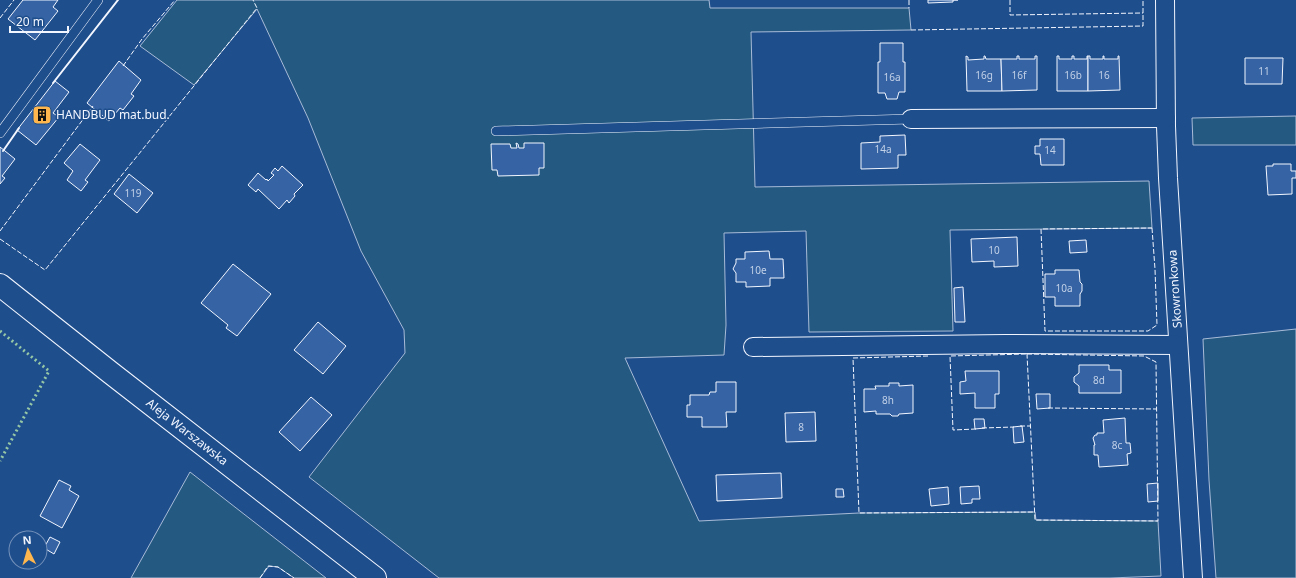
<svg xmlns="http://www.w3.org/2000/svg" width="1296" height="578" font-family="'Noto Sans',sans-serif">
  <rect width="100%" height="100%" fill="#1f4e8c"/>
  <!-- green -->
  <g fill="#245a82" stroke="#a8bbd7">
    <polygon points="177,0 709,0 710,8 909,8 911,30 751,32 755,187 1149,181 1152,228 950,230 953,331 809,332 806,231 724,233 726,325 724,355 625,358 699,521 859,513 1035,512 1036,520 1158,521 1161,576 1110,578 439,578 309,477 405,353 404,330 361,251 308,118 257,9 194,85 140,46"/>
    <polygon points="1296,116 1296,145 1193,145 1192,118"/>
    <polygon points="1296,329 1296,578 1216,578 1209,480 1203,339"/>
    <polygon points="190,472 326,578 294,578 278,567 269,566 260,578 131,578"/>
  </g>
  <!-- building -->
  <g fill="#3563a3" stroke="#f2f6ff">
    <polygon points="23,0 58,0 53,7 58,11 35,40 8,19"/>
    <polygon points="928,0 958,0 953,0 953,2 928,3"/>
    <polygon points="880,43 903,43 903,62 905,62 905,92 899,92 897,99 887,99 885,93 878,93 878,62 880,62"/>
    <polygon points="966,56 968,57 968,60 984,59 984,56 985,56 986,59 1001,59 1002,91 967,91"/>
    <polygon points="1017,56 1019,56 1019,59 1035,59 1035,56 1037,56 1037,90 1002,91 1001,59 1017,59"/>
    <polygon points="1057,56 1059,56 1059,59 1072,59 1072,56 1074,56 1074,59 1087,59 1087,56 1088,56 1088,91 1057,91"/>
    <polygon points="1088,56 1090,56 1090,59 1103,59 1103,56 1104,56 1104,59 1118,59 1118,56 1119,56 1120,90 1088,91"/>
    <polygon points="1245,58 1283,58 1282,84 1245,84"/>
    <polygon points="119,61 141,80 131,94 134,96 123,110 120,108 109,121 87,103"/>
    <polygon points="55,81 69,92 53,113 59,117 36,145 17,130"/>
    <polygon points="905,135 906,155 898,155 898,168 861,169 861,143 880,142 880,136"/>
    <polygon points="1040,139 1064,139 1064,165 1041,165 1040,154 1035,154 1035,146 1040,146"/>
    <polygon points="516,143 518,144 519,148 524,148 524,143 544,143 544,168 539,168 539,175 498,176 497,170 492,170 491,144 510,144 511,148 517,148"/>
    <polygon points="80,144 100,160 85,180 88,182 81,191 67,180 73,171 64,163"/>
    <polygon points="0,147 15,159 2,176 5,178 0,184"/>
    <polygon points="1273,164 1291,164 1291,171 1296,171 1296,178 1292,178 1292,194 1268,195 1266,166 1273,166"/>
    <polygon points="282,166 303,185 294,194 295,196 289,203 287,200 279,209 258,189 256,192 248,185 258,173 266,180 267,179 268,181 274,175 271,173 275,168 278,171"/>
    <polygon points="129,174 153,193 137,213 114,194"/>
    <polygon points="1017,237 1018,266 994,267 994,261 972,262 971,239"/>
    <polygon points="1086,240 1087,252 1070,253 1069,241"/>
    <polygon points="769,251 770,259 783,259 784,278 770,278 770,286 746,287 746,282 736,282 736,273 733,269 736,263 736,259 745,259 745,252"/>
    <polygon points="233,264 271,294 237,336 226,328 228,325 201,303"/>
    <polygon points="1055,270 1079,270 1080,282 1082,284 1082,291 1080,294 1080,306 1055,306 1055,297 1045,297 1045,274 1055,274"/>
    <polygon points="963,287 965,322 955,322 954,288"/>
    <polygon points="318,322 346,346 323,374 294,350"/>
    <polygon points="1079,365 1109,365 1109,370 1121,370 1121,393 1079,393 1079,386 1074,382 1074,377 1079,373"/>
    <polygon points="965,371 999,371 999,394 995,394 995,408 975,408 975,393 960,394 960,382 966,381"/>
    <polygon points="716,382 736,382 736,412 726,412 727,427 702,427 702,417 687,417 687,405 690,405 690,395 709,395 710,392 716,392"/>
    <polygon points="889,383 899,383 899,386 913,385 913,413 899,414 898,416 892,416 890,414 876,414 876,411 864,412 864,389 876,389 875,386 889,386"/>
    <polygon points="1036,394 1050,394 1050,408 1037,409"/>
    <polygon points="311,397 332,415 300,451 279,432"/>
    <polygon points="815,412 816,441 786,442 785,413"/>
    <polygon points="1125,418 1126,443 1130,443 1131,453 1127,454 1128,465 1099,467 1098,455 1094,455 1094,445 1095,445 1093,438 1095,435 1097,435 1097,433 1104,433 1103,420"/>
    <polygon points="974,419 984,419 985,428 975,429"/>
    <polygon points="1022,426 1024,442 1014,443 1013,427"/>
    <polygon points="781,473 782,498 717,501 716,475"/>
    <polygon points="59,480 71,486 69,490 79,496 62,528 40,516"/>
    <polygon points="1158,483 1158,501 1148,502 1147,484"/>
    <polygon points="979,486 980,499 972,499 972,503 961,504 960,487"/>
    <polygon points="948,487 949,504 931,506 929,489"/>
    <polygon points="836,489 843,489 844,497 836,497"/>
    <polygon points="50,537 60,542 54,554 44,548"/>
  </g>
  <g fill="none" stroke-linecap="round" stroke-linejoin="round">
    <!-- lane casing -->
    <g stroke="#f2f6ff" stroke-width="10">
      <g id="lane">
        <polyline points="496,131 911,119"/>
        <polyline points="0,133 98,0"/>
      </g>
    </g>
    <!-- street casing -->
    <g stroke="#f2f6ff" stroke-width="20">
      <g id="street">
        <polyline points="1165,0 1166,126 1168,178 1193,578"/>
        <polyline points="911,119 1166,118"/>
        <polyline points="753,347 1005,344 1178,345"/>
      </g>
    </g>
    <!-- secondary casing -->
    <g stroke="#f2f6ff" stroke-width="24">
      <polyline id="secondary" points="0,285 111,373 375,578"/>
    </g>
    <!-- lane -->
    <use href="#lane" stroke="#1f4e8c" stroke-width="9"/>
    <!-- street -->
    <use href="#street" stroke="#1f4e8c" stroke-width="18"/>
    <!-- secondary -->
    <use href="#secondary" stroke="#1f4e8c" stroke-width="22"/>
    <!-- hedge -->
    <polyline stroke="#97c8a6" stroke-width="3" stroke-dasharray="2 3" stroke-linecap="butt" points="0,331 49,371 0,461"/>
    <!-- fence -->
    <g stroke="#f2f6ff" stroke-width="1" stroke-dasharray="5 2" stroke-linecap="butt">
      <polyline points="909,0 909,8"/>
      <polyline points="1010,0 1010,15 1143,13"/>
      <polyline points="0,18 14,0"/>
      <polyline points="911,30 1143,26 1143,0"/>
      <polyline points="123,66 142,39 175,0"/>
      <polygon points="1152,228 1155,269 1157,325 1148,331 1045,331 1041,229"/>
      <polyline points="0,231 93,106"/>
      <polyline points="0,239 45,270 257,8 253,0"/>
      <polygon points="1027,354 1144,356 1156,362 1158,521 1035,520"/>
      <polyline points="928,356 853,358 859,513 1035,512"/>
      <polyline points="1048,408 1157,409"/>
      <polyline points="1020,426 1031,426"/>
      <polyline points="982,428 1014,427"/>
      <polyline points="976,429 953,430 950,356 1027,354"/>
      <polyline points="260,578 268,566 278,567 294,578"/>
    </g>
    <!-- wall -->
    <g stroke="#f2f6ff" stroke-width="2">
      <polyline points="53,83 118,0"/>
      <polyline points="3,151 19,128"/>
    </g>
  </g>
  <!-- icons -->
  <defs>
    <g id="building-square" transform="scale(1)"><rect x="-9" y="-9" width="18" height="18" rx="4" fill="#ffb74d" stroke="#1f4e8c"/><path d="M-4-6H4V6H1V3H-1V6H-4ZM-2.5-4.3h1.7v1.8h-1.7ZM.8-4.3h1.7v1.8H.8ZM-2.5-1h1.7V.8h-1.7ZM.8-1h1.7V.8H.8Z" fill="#111"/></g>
  </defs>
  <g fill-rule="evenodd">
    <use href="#building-square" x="42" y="115"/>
  </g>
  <g text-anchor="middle" stroke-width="3" stroke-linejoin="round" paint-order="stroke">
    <!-- number labels -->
    <g font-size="10" fill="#c3d1e8">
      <text x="1264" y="75">11</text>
      <text x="984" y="79">16g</text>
      <text x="1019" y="79">16f</text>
      <text x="1073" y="79">16b</text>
      <text x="1104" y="79">16</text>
      <text x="892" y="81">16a</text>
      <text x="883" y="153">14a</text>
      <text x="1050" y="154">14</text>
      <text x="133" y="197">119</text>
      <text x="994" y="254">10</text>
      <text x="758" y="274">10e</text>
      <text x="1064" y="292">10a</text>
      <text x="1099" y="384">8d</text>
      <text x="888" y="404">8h</text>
      <text x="801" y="431">8</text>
      <text x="1117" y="449">8c</text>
    </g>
    <!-- poi labels -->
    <g font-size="12" fill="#f2f6ff" stroke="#1f4e8c" text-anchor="start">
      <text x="56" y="119">HANDBUD mat.bud.</text>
    </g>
    <!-- street labels -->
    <g font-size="12" fill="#f2f6ff" stroke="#1f4e8c">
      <text transform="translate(1175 289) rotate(-94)" y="4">Skowronkowa</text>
      <text transform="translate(187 432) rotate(38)" y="4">Aleja Warszawska</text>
    </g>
  </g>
  <!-- north arrow -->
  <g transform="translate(28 550) rotate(355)"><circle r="19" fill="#1f4e8c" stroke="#7391ba"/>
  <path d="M0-3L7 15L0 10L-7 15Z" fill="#ffb74d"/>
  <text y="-6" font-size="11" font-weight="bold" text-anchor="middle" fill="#f2f6ff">N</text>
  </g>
  <!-- scale -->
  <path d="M10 26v6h58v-6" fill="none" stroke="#f2f6ff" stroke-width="2"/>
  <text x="16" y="26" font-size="12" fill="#f2f6ff" stroke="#1f4e8c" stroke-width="3" paint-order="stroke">20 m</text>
</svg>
